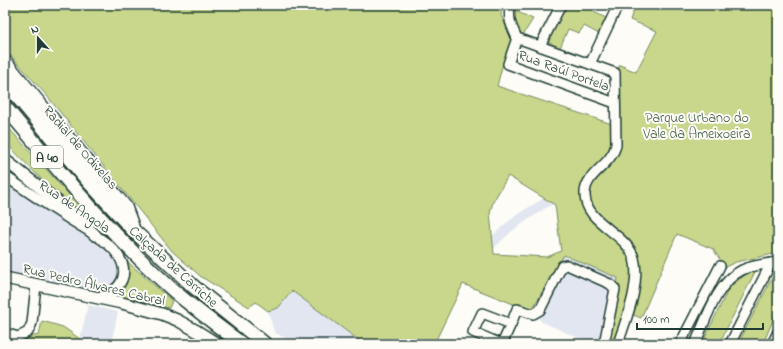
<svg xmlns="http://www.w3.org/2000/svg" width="783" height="349" font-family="'Indie Flower',sans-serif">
  <rect width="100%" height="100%" fill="#fdfcf7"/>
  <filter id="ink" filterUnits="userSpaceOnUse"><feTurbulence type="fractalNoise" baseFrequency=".025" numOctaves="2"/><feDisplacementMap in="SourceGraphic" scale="8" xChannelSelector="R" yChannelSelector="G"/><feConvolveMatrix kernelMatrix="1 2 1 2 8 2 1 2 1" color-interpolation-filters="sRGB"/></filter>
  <g filter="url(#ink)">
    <!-- built -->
    <g fill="#e2e6f0">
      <polygon points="8,183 100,242 128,262 129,273 127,281 119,297 91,292 5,271 5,186"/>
      <polygon points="559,189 564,198 544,209 512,231 489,253 459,291 408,344 482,246 505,224 521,212"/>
      <polygon points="563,255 618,278 608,343 585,341 542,322 531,311"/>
      <polygon points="292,291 364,344 295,344 274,332 268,311 278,308"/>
      <polygon points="88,305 118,312 111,344 91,344 80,339"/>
    </g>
    <!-- green -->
    <g fill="#c8d78b" stroke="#748a60" fill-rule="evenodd">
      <path d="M5 5H502L501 15 512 41 502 67 497 86 612 124V147L586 178 584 205C597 219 614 234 625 249 642 271 621 321 614 344L608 343 618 278 564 255 531 311 463 284 434 344H364L292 291 278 308 268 311 256 302 249 307 200 276 172 251 47 96 5 49ZM508 176 555 205 561 251 547 257 494 254 490 213 493 202Z"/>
      <polygon points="565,5 580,5 606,18 599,34 584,26 579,33 568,29 560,48 547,41"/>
      <polygon points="635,5 778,5 778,253 736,262 725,267 713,249 677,234 641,318 631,314 638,255 590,210 586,185 612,158 615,73 620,65 636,72 657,31 630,20"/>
      <path d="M511 9 533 19 523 35C514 28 513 20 511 9Z"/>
      <polygon points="5,124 91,219 87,221 54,192 5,142"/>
      <path d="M128 262 172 301 169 308 119 297C126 281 129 280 128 262Z"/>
      <polygon points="778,269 778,308 763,344 738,344 775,272"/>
      <polygon points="751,271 755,272 719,344 702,344 728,290 734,283"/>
      <path d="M42 321 63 327 80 339 91 344H5V340C23 347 23 337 39 335Z"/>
    </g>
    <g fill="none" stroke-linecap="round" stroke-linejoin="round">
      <!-- minor casing -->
      <g stroke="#1f3d34" stroke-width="12">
        <g id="minor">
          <path d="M510 5C508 20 511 25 517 38L615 73 616 145C611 166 587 172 585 192 583 223 626 232 634 258 641 284 626 319 618 344"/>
          <polyline points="517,38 508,64 615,103"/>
          <polyline points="540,46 561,5"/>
          <polyline points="590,64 618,5"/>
          <path d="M5 176C25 190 46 204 66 217 81 227 104 238 114 250 133 272 122 292 97 297"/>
          <polyline points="511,324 517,309 533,314 540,310 562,266 567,265 610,284 615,289 604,344"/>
          <polyline points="5,333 18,337 28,332 32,323 36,285"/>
          <polyline points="501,344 473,332 482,313 511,324 502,344"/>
          <polyline points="680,344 720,266"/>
          <path d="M695 344C706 320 717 282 742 270 753 265 766 264 778 262"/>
          <polyline points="730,344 771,263"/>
          <polyline points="772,344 778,332"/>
        </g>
      </g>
      <!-- major casing -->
      <g stroke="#1f3d34" stroke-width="14">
        <g id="major">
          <polyline points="5,160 72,213 95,235"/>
          <polyline points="5,278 122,303 162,314 177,320 195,330 217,344"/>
        </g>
      </g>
      <!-- highway casing -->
      <g stroke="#1f3d34" stroke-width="16">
        <g id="highway">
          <polyline points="5,62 125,207 132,226"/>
          <polyline points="5,82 88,181 134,231 194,287 265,344"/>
          <path d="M5 107C59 171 112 236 174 291 196 310 219 327 242 344"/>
        </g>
      </g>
      <!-- minor -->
      <use href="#minor" stroke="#fdfcf7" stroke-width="9"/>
      <!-- major -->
      <use href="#major" stroke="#fdfcf7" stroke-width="11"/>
      <!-- highway -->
      <use href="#highway" stroke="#fdfcf7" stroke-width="13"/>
    </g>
  </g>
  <g text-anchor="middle" stroke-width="4" stroke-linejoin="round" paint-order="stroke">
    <!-- shield labels -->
    <rect fill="#fdfcf7" stroke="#62766e" stroke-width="1" x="31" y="146" width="32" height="22" rx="3"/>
    <g font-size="13" font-weight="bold" fill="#1f3d34">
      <text x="47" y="162">A 40</text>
    </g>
    <!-- street labels -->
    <g font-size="14" fill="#1f3d34" stroke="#fdfcf7">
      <text transform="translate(564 70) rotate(20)" y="5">Rua Raúl Portela</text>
      <text transform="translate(81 147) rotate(49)" y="5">Radial de Odivelas</text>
      <text transform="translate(75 206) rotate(34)" y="5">Rua de Angola</text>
      <text transform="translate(174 266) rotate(42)" y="5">Calçada de Carriche</text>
      <text transform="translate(94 284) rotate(13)" y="5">Rua Pedro Álvares Cabral</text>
    </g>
    <!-- park labels -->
    <g font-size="14" fill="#415c45" stroke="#fdfcf7">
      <text x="697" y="122">Parque Urbano do<tspan x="697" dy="16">Vale da Ameixoeira</tspan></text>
    </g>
  </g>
  <!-- margin -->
  <rect width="783" height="349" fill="none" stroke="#fdfcf7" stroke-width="20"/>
  <rect x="10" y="10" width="763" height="329" fill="none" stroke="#1f3d34" stroke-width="1.5" filter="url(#ink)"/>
  <!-- north arrow -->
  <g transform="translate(38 38) rotate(339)" stroke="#fdfcf7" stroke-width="3" paint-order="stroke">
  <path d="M0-3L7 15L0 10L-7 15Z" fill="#1f3d34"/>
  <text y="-6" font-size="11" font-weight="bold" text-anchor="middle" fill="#1f3d34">N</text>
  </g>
  <!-- scale -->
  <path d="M637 323v6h126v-6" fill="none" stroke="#1f3d34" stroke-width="2"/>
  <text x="643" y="323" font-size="12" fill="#1f3d34" stroke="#fdfcf7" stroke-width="3" paint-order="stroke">100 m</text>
</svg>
